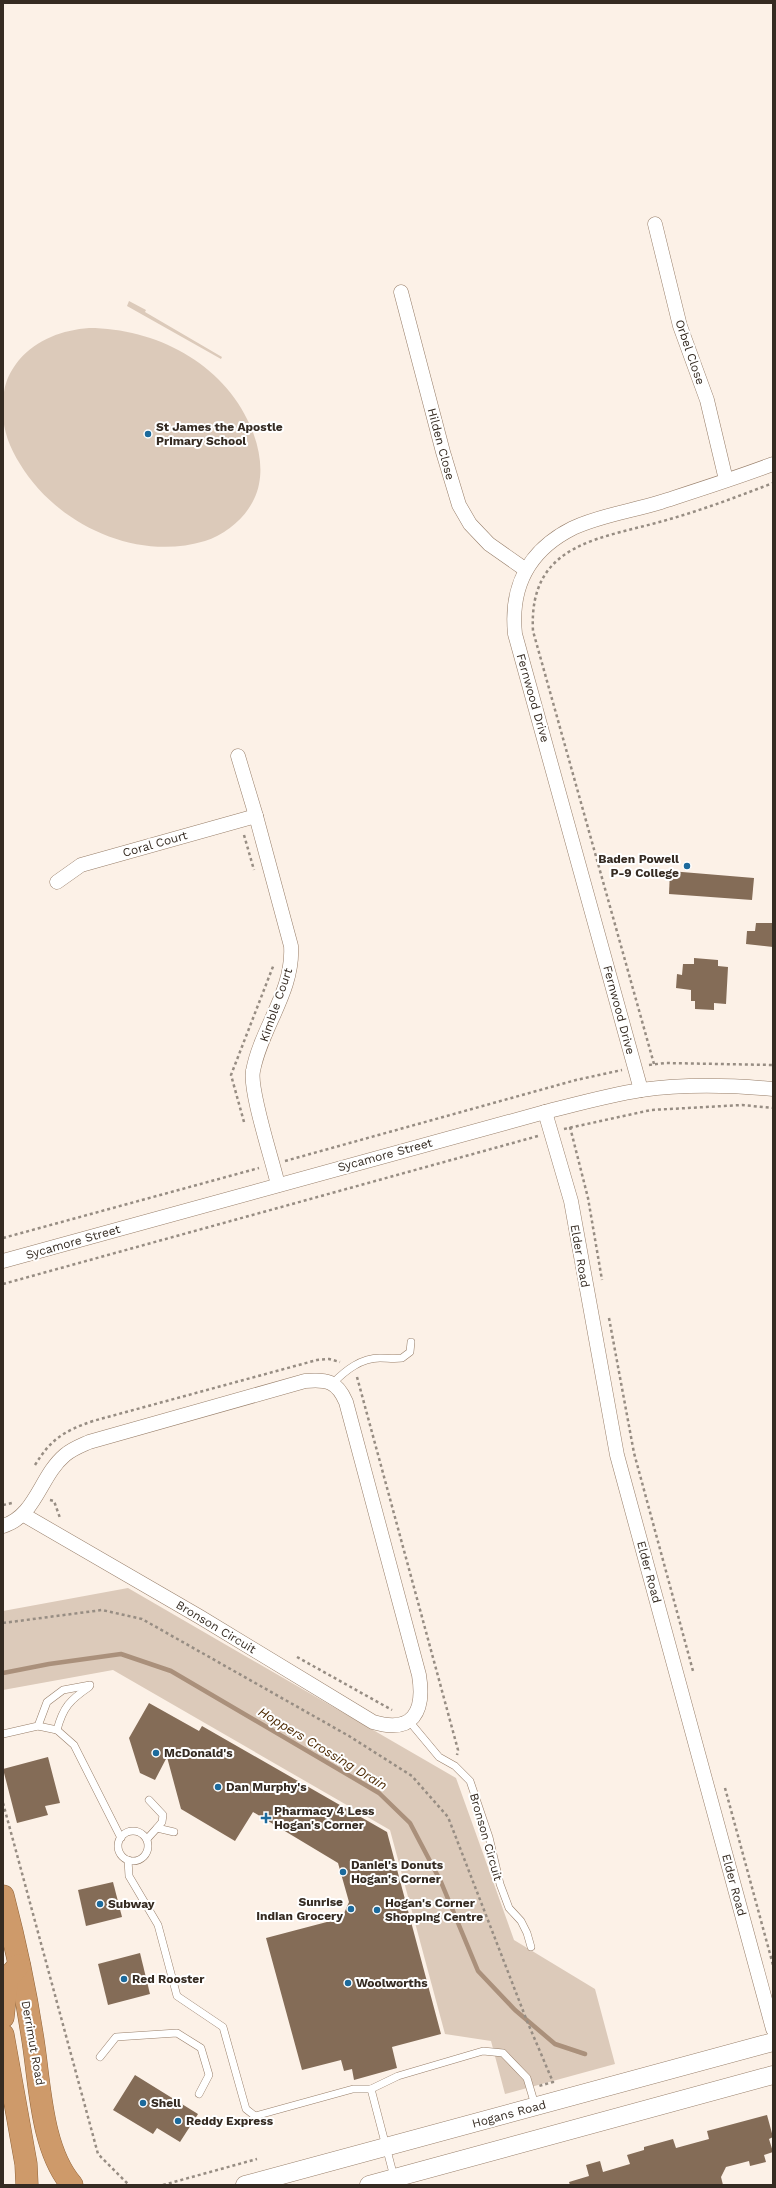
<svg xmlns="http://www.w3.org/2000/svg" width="776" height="2188" font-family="'Work Sans',sans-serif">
  <rect width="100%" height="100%" fill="#fcf1e7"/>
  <!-- green -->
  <g fill="#dccaba">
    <polygon points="129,301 146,310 145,312 222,357 221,359 127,306"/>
    <path d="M89 328C155 328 223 363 250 425 258 443 263 465 259 484 254 511 230 533 205 541 136 562 56 524 20 464 10 448 3 431 3 412 3 389 5 378 19 360 37 339 63 330 89 328Z"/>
    <polygon points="128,1588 456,1778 514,1940 595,1989 615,2064 505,2094 491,2041 445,2034 390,1830 113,1670 3,1690 3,1611"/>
  </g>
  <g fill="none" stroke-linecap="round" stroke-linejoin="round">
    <!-- stream -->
    <polyline stroke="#aa907b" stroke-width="4.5" points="3,1673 49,1664 121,1654 171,1671 379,1793 410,1823 441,1882 478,1971 515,2010 555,2044 585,2054"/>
  </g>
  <!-- building -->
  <g fill="#846c57">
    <polygon points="670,871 754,878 752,900 669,894"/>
    <polygon points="756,923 773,923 773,947 746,944 747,931 755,931"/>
    <polygon points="694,958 718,960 718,966 728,967 726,1004 714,1003 714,1010 695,1009 695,1001 691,1001 691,990 676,988 677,974 682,975 683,964 694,964"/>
    <polygon points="149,1703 199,1731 202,1726 387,1832 441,2034 392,2047 397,2068 354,2080 352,2069 344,2071 341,2060 302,2070 266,1938 342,1918 349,1902 338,1863 253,1812 235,1841 181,1809 167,1757 155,1780 140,1773 129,1738"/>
    <polygon points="48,1757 60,1803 45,1806 48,1815 17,1823 3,1769"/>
    <polygon points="113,1882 122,1917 86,1926 78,1890"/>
    <polygon points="140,1953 150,1994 108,2005 98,1964"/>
    <polygon points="135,2075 198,2114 180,2142 157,2128 153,2134 113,2110"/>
    <polygon points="767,2115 773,2137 769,2139 773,2152 764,2155 766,2162 750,2166 749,2161 726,2167 721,2177 723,2185 570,2185 569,2182 589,2176 586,2165 600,2161 603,2172 630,2164 627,2155 644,2150 644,2147 673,2139 676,2148 709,2139 707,2131"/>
  </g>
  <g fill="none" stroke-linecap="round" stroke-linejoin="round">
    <!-- service casing -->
    <g stroke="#977e69" stroke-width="8">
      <g id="service">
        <path d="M333 1383C346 1370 361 1358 380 1358 387 1358 395 1359 402 1358L410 1352 411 1342"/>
        <polyline points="409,1721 439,1757 455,1766 470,1781 489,1837 500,1884 509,1908 521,1921 527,1933 531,1947"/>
        <polyline points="38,1726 47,1702 63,1690 90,1685"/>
        <path d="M57 1730C63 1707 70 1700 89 1687"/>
        <polyline points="3,1734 38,1726 57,1730 74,1745 121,1838"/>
        <polyline points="149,1800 163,1815 162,1822 157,1828"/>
        <circle cx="133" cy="1846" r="15"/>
        <polyline points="147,1839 157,1828 174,1832"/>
        <polyline points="128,1860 129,1876 158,1925 177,1996 223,2027 246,2109 255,2116 353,2089 371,2089 394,2177"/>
        <polyline points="100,2057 116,2037 177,2033 201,2048 209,2075 199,2094"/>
        <polyline points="371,2089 398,2076 483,2051 503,2053 527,2078 535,2105"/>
      </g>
    </g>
    <!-- minor casing -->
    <g stroke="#977e69" stroke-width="15">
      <g id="minor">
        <polyline points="655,224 680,326 707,400 726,480"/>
        <polyline points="401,292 443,452 459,505 470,524 489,544 526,570"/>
        <path d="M238 756 256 816 291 946C294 991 261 1028 253 1071 249 1090 273 1162 278 1185"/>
        <polyline points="57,882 81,865 256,816"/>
        <path d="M641 1090 515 634C510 586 529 550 573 528 601 515 632 511 661 502 698 490 736 478 773 464"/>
        <polyline points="545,1112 571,1201 617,1455 773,2029"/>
        <path d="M3 1261 545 1112C577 1104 609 1095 641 1090 684 1084 729 1085 773 1089"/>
        <path d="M3 1526C36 1516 40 1476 65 1455 72 1449 80 1446 89 1442L305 1381C327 1379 337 1381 346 1402L419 1675C425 1712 413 1734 373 1722L200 1617 24 1515"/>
      </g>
    </g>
    <!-- tertiary casing -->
    <g stroke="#977e69" stroke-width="19">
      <g id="tertiary">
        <polyline points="245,2185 773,2042"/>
        <polyline points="369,2185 773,2075"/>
      </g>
    </g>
    <!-- trunk casing -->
    <g stroke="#906338" stroke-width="23">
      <g id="trunk">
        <path d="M3 1896C15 1942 25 1988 32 2034 40 2080 40 2148 72 2185"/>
        <polyline points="3,2017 7,1979 19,1965"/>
        <polyline points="3,2035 26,2164 27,2185"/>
      </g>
    </g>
    <!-- path -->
    <g stroke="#978d83" stroke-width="2.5" stroke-dasharray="3 3" stroke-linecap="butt">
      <polyline points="244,835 254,870"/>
      <path d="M654 1064 533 631C528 540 604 539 670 519 705 509 739 496 773 483"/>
      <polyline points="649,1065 665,1063 773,1065"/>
      <polyline points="244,1122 231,1075 274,964"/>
      <polyline points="570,1127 588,1198 602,1280"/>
      <polyline points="564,1129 651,1110 742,1105 773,1108"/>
      <polyline points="285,1161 576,1080 622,1070"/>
      <polyline points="3,1238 259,1168"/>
      <polyline points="3,1284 538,1136"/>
      <polyline points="609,1318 634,1453 693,1671"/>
      <polyline points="357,1377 458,1750 457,1755"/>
      <path d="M35 1465C51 1439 64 1431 93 1421L317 1360 329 1359 340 1362"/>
      <polyline points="50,1500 54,1501 60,1518"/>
      <polyline points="3,1505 12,1503"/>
      <polyline points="3,1623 102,1610 142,1619 349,1736 412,1776 448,1817 527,2021 553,2082 539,2086"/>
      <polyline points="297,1657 392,1710"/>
      <polyline points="725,1788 773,1965"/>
      <polyline points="3,1803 98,2154 129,2185"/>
      <polyline points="163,2185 257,2159"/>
    </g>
    <!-- service -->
    <use href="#service" stroke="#fff" stroke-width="7"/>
    <!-- minor -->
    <use href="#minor" stroke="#fff" stroke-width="14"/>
    <!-- tertiary -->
    <use href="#tertiary" stroke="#fff" stroke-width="18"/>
    <!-- trunk -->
    <use href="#trunk" stroke="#ce9a6a" stroke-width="22"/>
  </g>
  <!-- markers -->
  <g fill="#1c6a9c" stroke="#fff" stroke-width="1.5">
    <circle cx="148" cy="434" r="4"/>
    <circle cx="687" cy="866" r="4"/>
    <circle cx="156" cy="1753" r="4"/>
    <circle cx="218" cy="1787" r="4"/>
    <path d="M264 1812h4v4h4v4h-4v4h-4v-4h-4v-4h4z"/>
    <circle cx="343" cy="1872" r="4"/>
    <circle cx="100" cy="1904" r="4"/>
    <circle cx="351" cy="1909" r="4"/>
    <circle cx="377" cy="1910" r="4"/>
    <circle cx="124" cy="1979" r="4"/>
    <circle cx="348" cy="1983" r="4"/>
    <circle cx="143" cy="2103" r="4"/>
    <circle cx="178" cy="2121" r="4"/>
  </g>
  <g text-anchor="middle" stroke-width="4" stroke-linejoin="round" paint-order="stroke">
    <!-- street labels -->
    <g font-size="12" fill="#352b22" stroke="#fff">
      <text transform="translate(690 352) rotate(71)" y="4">Orbel Close</text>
      <text transform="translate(441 444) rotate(75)" y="4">Hilden Close</text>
      <text transform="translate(533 698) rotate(74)" y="4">Fernwood Drive</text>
      <text transform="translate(155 844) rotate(-16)" y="4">Coral Court</text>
      <text transform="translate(276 1005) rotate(-71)" y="4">Kimble Court</text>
      <text transform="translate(619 1010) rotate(75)" y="4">Fernwood Drive</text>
      <text transform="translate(385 1155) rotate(-15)" y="4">Sycamore Street</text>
      <text transform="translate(73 1242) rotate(-16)" y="4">Sycamore Street</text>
      <text transform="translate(580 1256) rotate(80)" y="4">Elder Road</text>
      <text transform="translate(649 1572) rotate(75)" y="4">Elder Road</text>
      <text transform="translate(216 1627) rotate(31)" y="4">Bronson Circuit</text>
      <text transform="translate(486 1837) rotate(74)" y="4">Bronson Circuit</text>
      <text transform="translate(734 1885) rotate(75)" y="4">Elder Road</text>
      <text transform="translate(33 2043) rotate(80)" y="4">Derrimut Road</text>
      <text transform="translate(509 2114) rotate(-15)" y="4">Hogans Road</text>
    </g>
    <!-- poi labels -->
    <g font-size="12" font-weight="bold" fill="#352b22" stroke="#fff" text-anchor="start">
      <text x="156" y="431">St James the Apostle<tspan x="156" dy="14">Primary School</tspan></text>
      <text x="679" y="863" text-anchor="end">Baden Powell<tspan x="679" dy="14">P-9 College</tspan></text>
      <text x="164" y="1757">McDonald's</text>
      <text x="226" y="1791">Dan Murphy's</text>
      <text x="274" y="1815">Pharmacy 4 Less<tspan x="274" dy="14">Hogan's Corner</tspan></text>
      <text x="351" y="1869">Daniel's Donuts<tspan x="351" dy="14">Hogan's Corner</tspan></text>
      <text x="343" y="1906" text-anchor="end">Sunrise<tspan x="343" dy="14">Indian Grocery</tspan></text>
      <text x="385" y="1907">Hogan's Corner<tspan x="385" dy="14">Shopping Centre</tspan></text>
      <text x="108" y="1908">Subway</text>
      <text x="132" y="1983">Red Rooster</text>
      <text x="356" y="1987">Woolworths</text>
      <text x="151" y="2107">Shell</text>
      <text x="186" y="2125">Reddy Express</text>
    </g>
    <!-- water labels -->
    <g font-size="13" font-style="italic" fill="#4b2800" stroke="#fff">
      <text transform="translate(323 1748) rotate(31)" y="5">Hoppers Crossing Drain</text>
    </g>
  </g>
  <!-- border -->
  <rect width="776" height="2188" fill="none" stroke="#352b22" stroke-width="8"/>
</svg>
